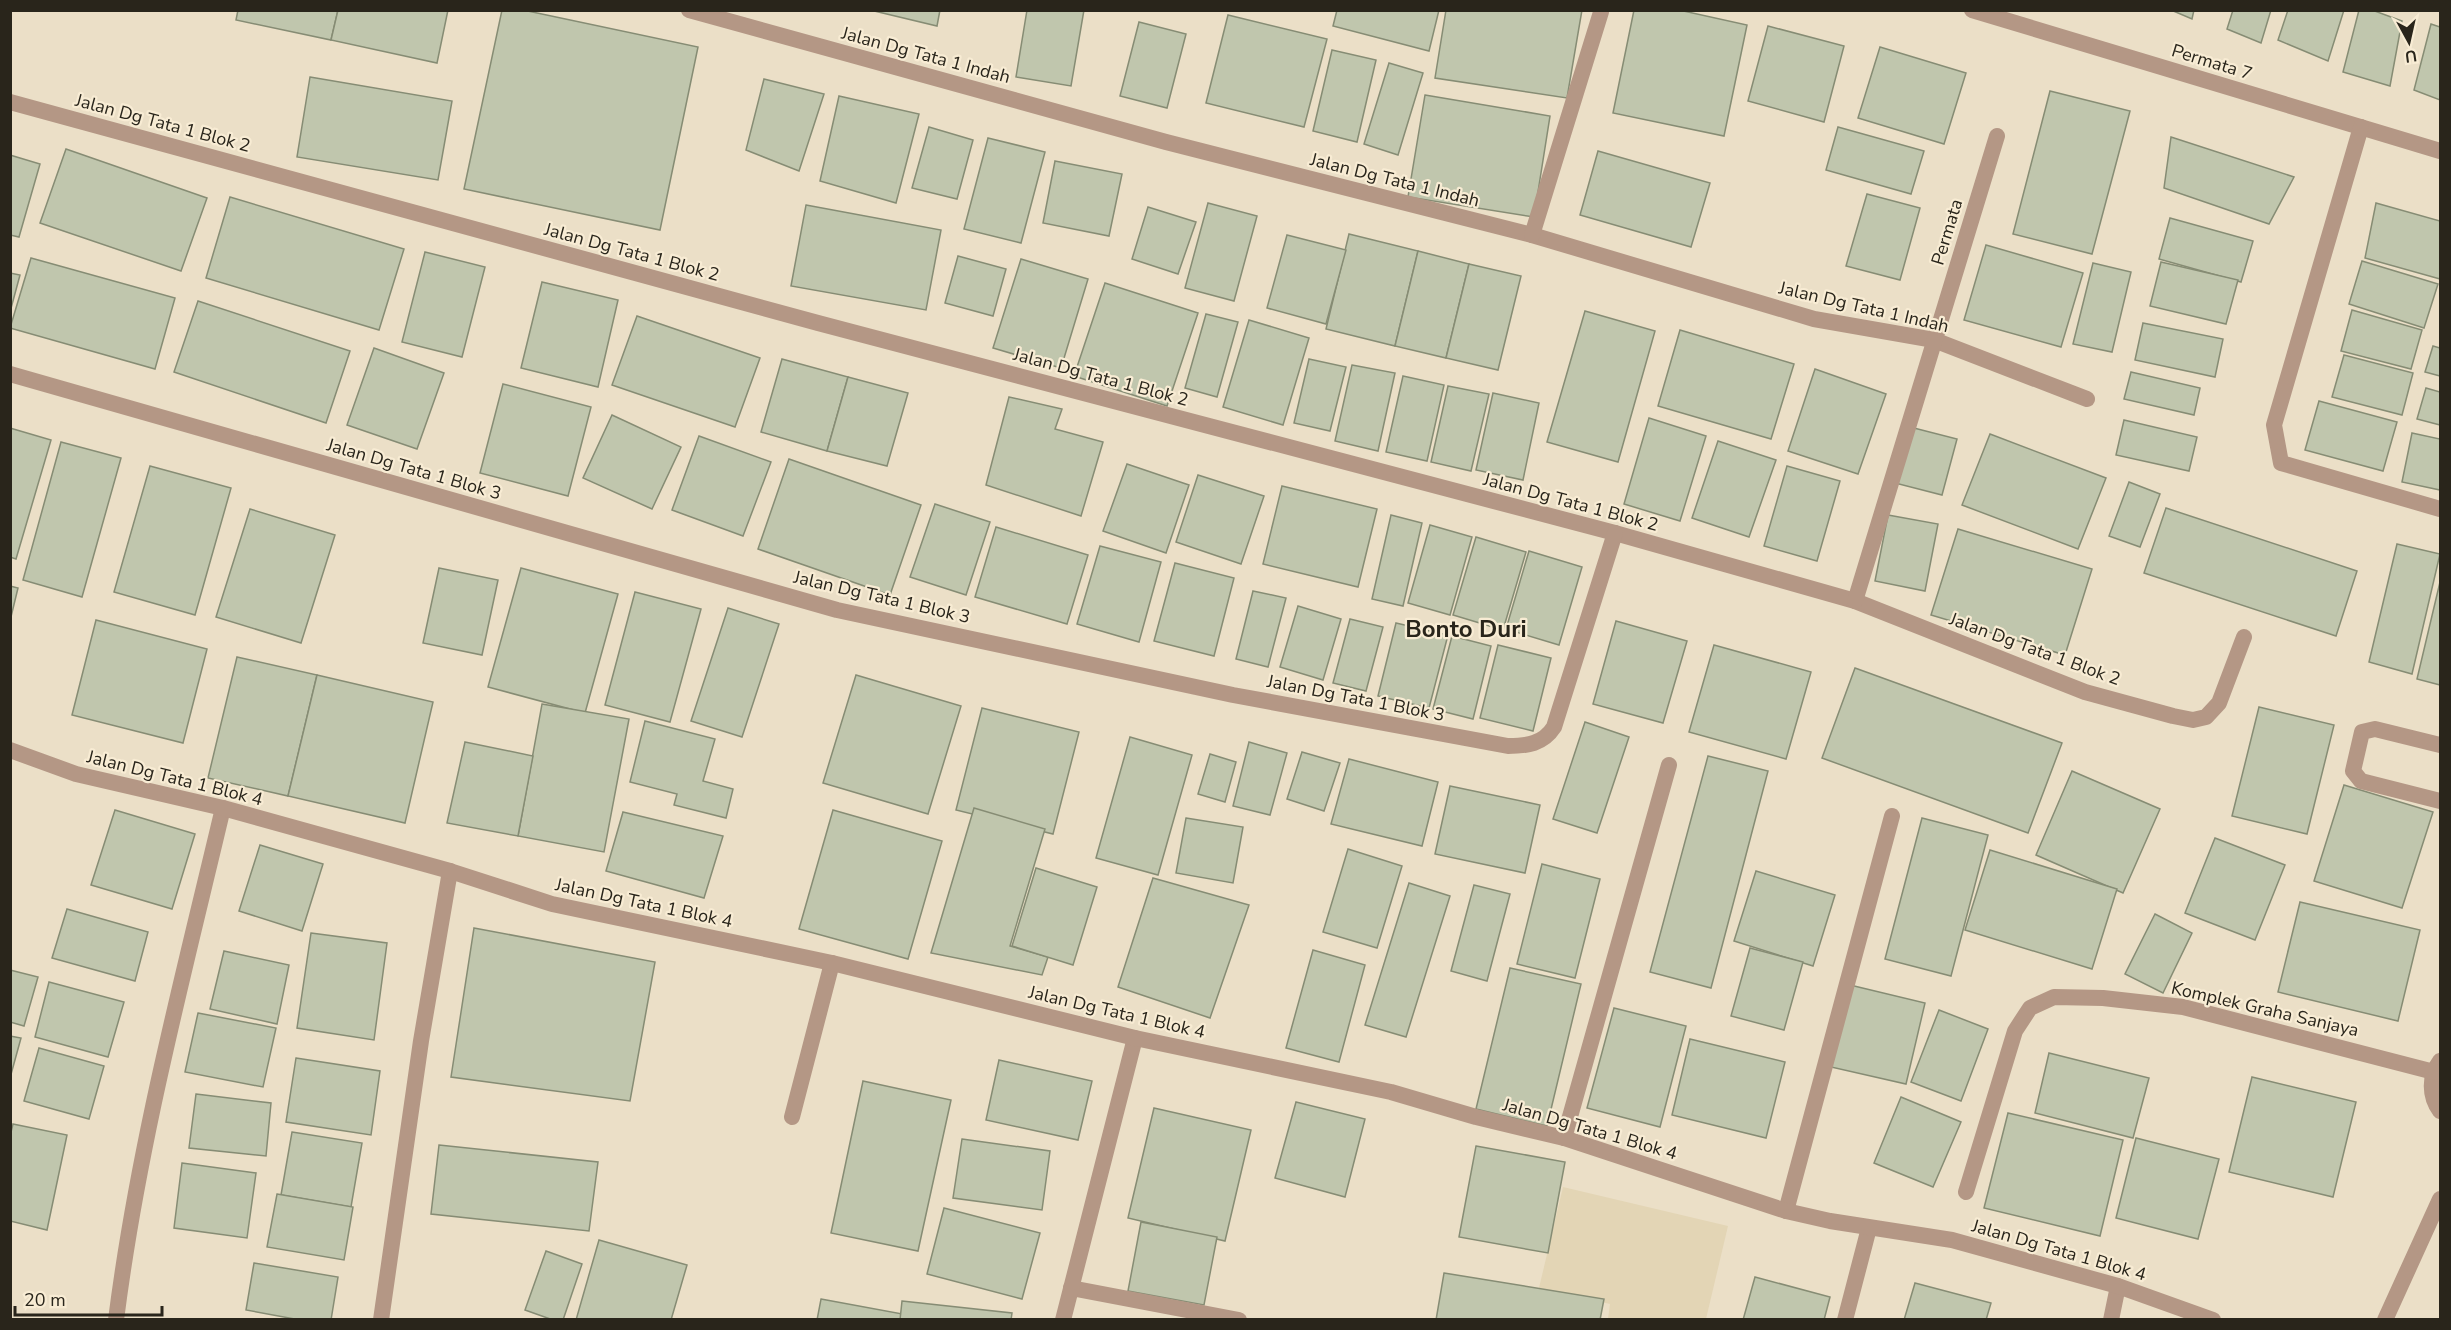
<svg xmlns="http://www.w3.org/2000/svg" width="2451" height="1330" font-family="'Nunito Sans',sans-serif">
  <rect width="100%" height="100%" fill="#ebdfc7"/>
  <!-- built -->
  <polygon fill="#e3d5b5" points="1563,1187 1728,1226 1706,1319 1608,1319 1610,1304 1539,1288"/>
  <!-- building -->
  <g fill="#c0c6ad" stroke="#868c74" stroke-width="1.5">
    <polygon points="238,10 338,10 331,40 236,20"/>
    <polygon points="338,10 448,10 437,63 331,40"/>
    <polygon points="502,10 523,10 698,47 660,230 464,189"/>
    <polygon points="870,10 940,10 937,26"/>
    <polygon points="1027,10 1084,10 1071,86 1016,77"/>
    <polygon points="1337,10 1439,10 1429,51 1333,26"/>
    <polygon points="1446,10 1582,10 1567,98 1435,78"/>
    <polygon points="1634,10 1679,10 1747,25 1724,136 1613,113"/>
    <polygon points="2171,10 2194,10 2192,19"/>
    <polygon points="2233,10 2271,10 2261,43 2227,29"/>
    <polygon points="2288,10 2344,10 2328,61 2278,40"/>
    <polygon points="2359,10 2372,10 2402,21 2390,86 2343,72"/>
    <polygon points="1228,15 1327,39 1304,127 1206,103"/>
    <polygon points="1139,22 1186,34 1167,108 1120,96"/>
    <polygon points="2431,24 2440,27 2440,100 2414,90"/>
    <polygon points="1768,26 1844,46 1824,122 1748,101"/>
    <polygon points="1880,47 1966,73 1944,144 1858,118"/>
    <polygon points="1332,50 1376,60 1357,142 1313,131"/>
    <polygon points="1389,63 1423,73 1398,155 1364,144"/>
    <polygon points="310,77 452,101 438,180 297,157"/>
    <polygon points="764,79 824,94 799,171 746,150"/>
    <polygon points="2050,91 2130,111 2092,254 2013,234"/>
    <polygon points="1425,95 1550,116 1534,217 1408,197"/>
    <polygon points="839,96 919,114 896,203 820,181"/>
    <polygon points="929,127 973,140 957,199 912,188"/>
    <polygon points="1838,127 1924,151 1911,194 1826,170"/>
    <polygon points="2171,137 2294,177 2269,224 2164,188"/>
    <polygon points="988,138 1045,152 1021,243 964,229"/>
    <polygon points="66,149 207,198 181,271 40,223"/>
    <polygon points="1598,151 1710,183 1691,247 1580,215"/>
    <polygon points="10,155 40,164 19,237 10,235"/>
    <polygon points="1055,161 1122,174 1109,236 1043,223"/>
    <polygon points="1867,194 1920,208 1900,280 1846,266"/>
    <polygon points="230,197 404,249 379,330 206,278"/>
    <polygon points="1208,203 1257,216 1234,301 1185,288"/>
    <polygon points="2376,203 2440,221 2440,279 2365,258"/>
    <polygon points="806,205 941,230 926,310 791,286"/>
    <polygon points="1148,207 1196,222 1178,274 1132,259"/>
    <polygon points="2170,218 2253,241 2241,282 2159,259"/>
    <polygon points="1349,234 1418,251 1395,346 1326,329"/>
    <polygon points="1287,235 1346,250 1326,324 1267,308"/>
    <polygon points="1986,245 2083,273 2061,347 1964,320"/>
    <polygon points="1418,251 1469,264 1446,358 1395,346"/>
    <polygon points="425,252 485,267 462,357 402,342"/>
    <polygon points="958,256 1006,269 993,316 945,303"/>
    <polygon points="31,258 175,298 155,369 10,328"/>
    <polygon points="1021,259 1088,279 1061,368 993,348"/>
    <polygon points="2362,261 2438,284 2424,328 2349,304"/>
    <polygon points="2161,262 2238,280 2226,324 2150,306"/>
    <polygon points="2093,263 2131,272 2112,352 2073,344"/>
    <polygon points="1469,264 1521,276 1498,370 1446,358"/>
    <polygon points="10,273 20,275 10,312"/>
    <polygon points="542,282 618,300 598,387 521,368"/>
    <polygon points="1105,283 1198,313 1167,406 1074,376"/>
    <polygon points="198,301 350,351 326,423 174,372"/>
    <polygon points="2352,310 2422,330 2411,369 2341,351"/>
    <polygon points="1585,311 1655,331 1618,462 1547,442"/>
    <polygon points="1206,314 1238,322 1217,397 1185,388"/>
    <polygon points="637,316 760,358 735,427 612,385"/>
    <polygon points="1249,320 1309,338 1283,425 1223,407"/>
    <polygon points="2143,323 2223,339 2215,377 2135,360"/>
    <polygon points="1680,330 1794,364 1771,439 1658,406"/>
    <polygon points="2433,346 2440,348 2440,376 2425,372"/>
    <polygon points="374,348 444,373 417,449 347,425"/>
    <polygon points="2344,355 2413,373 2402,415 2332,397"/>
    <polygon points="782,359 848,377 827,451 761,432"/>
    <polygon points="1309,359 1346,367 1330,431 1294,423"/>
    <polygon points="1352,365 1395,373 1378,451 1335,441"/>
    <polygon points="1815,369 1886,394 1858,474 1788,451"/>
    <polygon points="2131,372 2200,388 2194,415 2124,399"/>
    <polygon points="1403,376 1444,385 1427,461 1386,452"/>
    <polygon points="848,377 908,393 887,466 827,451"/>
    <polygon points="503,384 591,407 568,496 480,473"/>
    <polygon points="1448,386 1489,394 1471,471 1431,462"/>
    <polygon points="2426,388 2440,392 2440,425 2417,419"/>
    <polygon points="1493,393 1539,403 1523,480 1476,470"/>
    <polygon points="1009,397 1062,409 1055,429 1103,442 1081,516 986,485"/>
    <polygon points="2319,401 2397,422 2383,471 2305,450"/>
    <polygon points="612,415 681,447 652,509 583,478"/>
    <polygon points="1649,418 1706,436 1680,521 1624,504"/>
    <polygon points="2124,420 2197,437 2189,471 2116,455"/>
    <polygon points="1910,427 1957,439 1942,495 1895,483"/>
    <polygon points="10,428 51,440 16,559 10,557"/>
    <polygon points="2412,433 2440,439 2440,490 2402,482"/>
    <polygon points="1990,434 2106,478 2078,549 1962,505"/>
    <polygon points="699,436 771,462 743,536 672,510"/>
    <polygon points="1718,441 1776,460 1749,537 1692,518"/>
    <polygon points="61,442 121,458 82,597 23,580"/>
    <polygon points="789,459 921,505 890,595 758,549"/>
    <polygon points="1127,464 1189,485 1166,553 1103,531"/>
    <polygon points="150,466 231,488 195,615 114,592"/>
    <polygon points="1787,466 1840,481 1817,561 1764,546"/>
    <polygon points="1198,475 1264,496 1241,564 1176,542"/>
    <polygon points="2129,482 2160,494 2140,547 2109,536"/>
    <polygon points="1282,486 1377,509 1358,587 1263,564"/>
    <polygon points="935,504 990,522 966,595 910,577"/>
    <polygon points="2166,508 2357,571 2336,636 2144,573"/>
    <polygon points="250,509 335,535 301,643 216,617"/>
    <polygon points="1391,515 1422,523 1403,606 1372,599"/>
    <polygon points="1888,515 1938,524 1925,591 1875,581"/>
    <polygon points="1430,525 1472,537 1450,615 1408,603"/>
    <polygon points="996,527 1088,555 1067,624 975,597"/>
    <polygon points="1958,529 2092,569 2065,655 1931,615"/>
    <polygon points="1476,537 1526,552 1503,630 1453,615"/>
    <polygon points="2397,544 2440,554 2412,674 2369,662"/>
    <polygon points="1100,546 1161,562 1139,642 1077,624"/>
    <polygon points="1529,551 1582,567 1559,645 1506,629"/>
    <polygon points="1175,563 1234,578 1214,656 1154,641"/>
    <polygon points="439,568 498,580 482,655 423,643"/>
    <polygon points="521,568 618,594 585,713 488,687"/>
    <polygon points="2440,582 2440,685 2417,679"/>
    <polygon points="10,586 18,588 10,621"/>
    <polygon points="1253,591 1286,598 1268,667 1236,659"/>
    <polygon points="635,592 701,609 670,722 605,705"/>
    <polygon points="1298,606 1341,619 1323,680 1280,667"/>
    <polygon points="728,608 779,624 742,737 691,721"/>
    <polygon points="1350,619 1383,627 1366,691 1333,683"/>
    <polygon points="96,620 207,649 183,743 72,715"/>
    <polygon points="1616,621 1687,641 1663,723 1593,704"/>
    <polygon points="1396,623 1448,635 1429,708 1378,696"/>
    <polygon points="1452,636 1491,646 1473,719 1433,709"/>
    <polygon points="1498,645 1551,658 1533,731 1480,718"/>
    <polygon points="1714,645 1811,672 1786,759 1689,732"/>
    <polygon points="237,657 317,675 288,796 208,778"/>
    <polygon points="1855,668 2062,743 2028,833 1822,758"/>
    <polygon points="317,675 433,702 405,823 288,796"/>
    <polygon points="856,675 961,706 928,814 823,783"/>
    <polygon points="542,704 629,719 604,852 518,836"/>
    <polygon points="2259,707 2334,725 2307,834 2232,816"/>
    <polygon points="982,708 1079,732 1053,834 956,810"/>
    <polygon points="645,721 715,739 703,781 733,789 726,818 674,805 677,794 630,782"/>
    <polygon points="1585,722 1629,737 1597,833 1553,819"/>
    <polygon points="1130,737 1192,755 1158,875 1096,858"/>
    <polygon points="465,742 533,756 518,836 447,823"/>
    <polygon points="1249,742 1287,753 1270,815 1233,806"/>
    <polygon points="1302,752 1340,763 1324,811 1287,799"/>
    <polygon points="1210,754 1236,762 1225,802 1198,794"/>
    <polygon points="1708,756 1768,771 1711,988 1650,972"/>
    <polygon points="1349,759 1438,782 1422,846 1331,824"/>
    <polygon points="2072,771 2160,809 2123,893 2036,855"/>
    <polygon points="2344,785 2433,812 2402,908 2314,881"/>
    <polygon points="1450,786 1540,805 1525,873 1435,854"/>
    <polygon points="974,808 1045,829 1010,946 1048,957 1042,975 931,953"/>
    <polygon points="115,810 195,834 172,909 91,885"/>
    <polygon points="833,810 942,841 908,959 799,929"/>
    <polygon points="623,812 723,836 704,898 606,871"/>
    <polygon points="1186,818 1243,827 1233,883 1176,873"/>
    <polygon points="1922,818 1988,835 1951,976 1885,959"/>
    <polygon points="2215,838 2285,865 2255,940 2185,913"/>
    <polygon points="260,845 323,864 302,931 239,911"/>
    <polygon points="1348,849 1402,866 1377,948 1323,932"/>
    <polygon points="1990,850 2117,889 2092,969 1965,930"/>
    <polygon points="1542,864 1600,879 1575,978 1517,964"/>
    <polygon points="1036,868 1097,887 1073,965 1012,946"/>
    <polygon points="1756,871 1835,895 1813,966 1734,941"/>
    <polygon points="1153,878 1249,905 1210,1018 1118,987"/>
    <polygon points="1409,883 1450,896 1406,1037 1365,1025"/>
    <polygon points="1474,885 1510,894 1487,981 1451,971"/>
    <polygon points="2300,902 2420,930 2398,1021 2278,992"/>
    <polygon points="67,909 148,932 135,981 52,958"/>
    <polygon points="2155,914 2192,933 2163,993 2125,974"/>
    <polygon points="474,928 655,962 630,1101 451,1077"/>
    <polygon points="311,933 387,943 374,1040 297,1028"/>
    <polygon points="1750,948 1803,962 1784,1030 1731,1016"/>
    <polygon points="1313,950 1365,965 1339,1062 1286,1048"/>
    <polygon points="224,951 289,965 277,1024 210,1009"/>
    <polygon points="1510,968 1581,984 1547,1126 1476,1109"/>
    <polygon points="10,970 38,977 24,1026 10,1022"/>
    <polygon points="49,982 124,1002 108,1057 35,1037"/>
    <polygon points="1850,985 1925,1003 1906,1084 1831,1067"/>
    <polygon points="1614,1008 1686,1026 1660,1127 1587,1108"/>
    <polygon points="1939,1010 1988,1029 1961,1101 1911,1082"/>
    <polygon points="198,1013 276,1028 263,1087 185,1072"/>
    <polygon points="10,1036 21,1038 10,1078"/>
    <polygon points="1690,1039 1785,1062 1766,1138 1672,1115"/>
    <polygon points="39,1048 104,1066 89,1119 24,1101"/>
    <polygon points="2049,1053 2149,1078 2133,1138 2035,1113"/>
    <polygon points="296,1058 380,1071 371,1135 286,1122"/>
    <polygon points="999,1060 1092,1081 1078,1140 986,1120"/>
    <polygon points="2252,1077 2356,1102 2333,1197 2229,1172"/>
    <polygon points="863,1081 951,1100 918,1251 831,1233"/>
    <polygon points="196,1094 271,1103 266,1156 189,1148"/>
    <polygon points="1901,1097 1961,1122 1933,1187 1874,1163"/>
    <polygon points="1296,1102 1365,1119 1345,1197 1275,1178"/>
    <polygon points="1154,1108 1251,1130 1225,1241 1128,1218"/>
    <polygon points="2008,1113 2123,1140 2100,1236 1984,1208"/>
    <polygon points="13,1124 67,1135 47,1230 10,1221 10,1136"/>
    <polygon points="292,1132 362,1143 351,1207 281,1195"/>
    <polygon points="2136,1138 2219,1159 2198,1239 2116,1218"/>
    <polygon points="962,1139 1050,1151 1042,1210 953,1198"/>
    <polygon points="439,1145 598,1162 589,1231 431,1214"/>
    <polygon points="1476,1146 1565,1162 1548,1253 1459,1237"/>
    <polygon points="182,1163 256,1173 247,1238 174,1228"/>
    <polygon points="277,1194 353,1207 344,1260 267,1247"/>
    <polygon points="944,1208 1040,1233 1022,1299 927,1274"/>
    <polygon points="1141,1222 1217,1237 1204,1305 1128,1291"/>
    <polygon points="599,1240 687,1265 671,1320 576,1320"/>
    <polygon points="546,1251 582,1264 563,1320 553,1320 525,1310"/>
    <polygon points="254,1263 338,1277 331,1320 300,1320 246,1310"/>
    <polygon points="1444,1273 1604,1299 1600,1320 1436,1320"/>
    <polygon points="1755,1277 1830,1297 1824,1320 1743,1320"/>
    <polygon points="1915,1283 1991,1303 1986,1320 1904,1320"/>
    <polygon points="821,1299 908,1315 907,1320 817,1320"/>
    <polygon points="902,1301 1012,1313 1011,1320 900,1320"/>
  </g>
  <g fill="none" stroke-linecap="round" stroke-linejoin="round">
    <!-- service -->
    <polyline stroke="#b49785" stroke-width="16" points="792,1117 832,963"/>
    <!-- minor -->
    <g stroke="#b49785" stroke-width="16">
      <polyline points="689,10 1166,142 1532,235 1814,319 1934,340 2087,399"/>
      <polyline points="1972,10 2440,151"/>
      <polyline points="10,102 818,323 1615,533 1855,601 2085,692 2173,716 2193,720 2206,717 2219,703 2244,637"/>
      <polyline points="2361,127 2274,425 2281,463 2440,509"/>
      <polyline points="1532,235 1601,12"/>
      <path d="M10 374 837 610 1233 695 1508 746C1527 746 1543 744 1554 727L1615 533"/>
      <polyline points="1855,601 1997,136"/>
      <polyline points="2440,745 2375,729 2362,732 2353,771 2361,781 2440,801"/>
      <path d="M2440 1061C2429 1076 2429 1096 2440 1111"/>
      <polyline points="1564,1138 1669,765"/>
      <polyline points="1966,1192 2015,1031 2030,1008 2054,997 2103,998 2183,1007 2434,1072"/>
      <polyline points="1786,1211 1892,816"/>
      <polyline points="1071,1288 1239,1320"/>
      <path d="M116 1320C138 1146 183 977 223 808"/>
      <polyline points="381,1320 421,1041 450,871"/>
      <polyline points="1063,1320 1135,1038"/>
      <polyline points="1845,1320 1869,1228"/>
      <polyline points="2111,1320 2118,1286"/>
      <polyline points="2385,1320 2440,1199"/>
    </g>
    <!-- tertiary -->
    <polyline stroke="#b49785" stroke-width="16" points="10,750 76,774 223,808 450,871 552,904 832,963 1135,1038 1391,1092 1476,1117 1564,1138 1786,1211 1830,1221 1952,1240 2118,1286 2213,1320"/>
  </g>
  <g text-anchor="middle" stroke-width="4.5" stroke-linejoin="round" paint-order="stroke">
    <!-- street labels -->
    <g font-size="18" fill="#29251b" stroke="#f8ecd4">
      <text transform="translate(926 55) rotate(15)" y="6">Jalan Dg Tata 1 Indah</text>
      <text transform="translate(2212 62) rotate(17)" y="6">Permata 7</text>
      <text transform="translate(163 123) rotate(15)" y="6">Jalan Dg Tata 1 Blok 2</text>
      <text transform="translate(1395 180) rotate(14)" y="6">Jalan Dg Tata 1 Indah</text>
      <text transform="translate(1947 232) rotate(-73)" y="6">Permata</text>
      <text transform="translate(632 252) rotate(15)" y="6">Jalan Dg Tata 1 Blok 2</text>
      <text transform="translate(1864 307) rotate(13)" y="6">Jalan Dg Tata 1 Indah</text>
      <text transform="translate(1101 377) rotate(15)" y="6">Jalan Dg Tata 1 Blok 2</text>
      <text transform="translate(414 469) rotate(16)" y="6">Jalan Dg Tata 1 Blok 3</text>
      <text transform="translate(1571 502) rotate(15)" y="6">Jalan Dg Tata 1 Blok 2</text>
      <text transform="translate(882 597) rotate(13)" y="6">Jalan Dg Tata 1 Blok 3</text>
      <text transform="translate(2035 649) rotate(20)" y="6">Jalan Dg Tata 1 Blok 2</text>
      <text transform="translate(1356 698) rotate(11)" y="6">Jalan Dg Tata 1 Blok 3</text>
      <text transform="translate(175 778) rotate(14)" y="6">Jalan Dg Tata 1 Blok 4</text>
      <text transform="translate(644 903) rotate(12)" y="6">Jalan Dg Tata 1 Blok 4</text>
      <text transform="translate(2265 1009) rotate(13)" y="6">Komplek Graha Sanjaya</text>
      <text transform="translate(1117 1012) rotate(13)" y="6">Jalan Dg Tata 1 Blok 4</text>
      <text transform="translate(1590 1129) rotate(16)" y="6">Jalan Dg Tata 1 Blok 4</text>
      <text transform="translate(2059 1250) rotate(16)" y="6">Jalan Dg Tata 1 Blok 4</text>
    </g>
    <!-- district labels -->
    <g font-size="24" font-weight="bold" fill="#29251b" stroke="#f8ecd4">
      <text x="1466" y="637">Bonto Duri</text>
    </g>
  </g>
  <!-- border -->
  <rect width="2451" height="1330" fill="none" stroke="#29251b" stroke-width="24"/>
  <!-- north arrow -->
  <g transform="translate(2409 42) rotate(172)" stroke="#f8ecd4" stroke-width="4.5" paint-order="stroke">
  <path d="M0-4.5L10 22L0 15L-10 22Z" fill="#29251b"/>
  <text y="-9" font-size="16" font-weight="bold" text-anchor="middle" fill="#29251b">U</text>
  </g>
  <!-- scale -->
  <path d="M15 1306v9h147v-9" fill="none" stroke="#29251b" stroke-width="3"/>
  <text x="24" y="1306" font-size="18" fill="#29251b" stroke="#f8ecd4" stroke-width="4.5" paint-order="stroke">20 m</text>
</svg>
